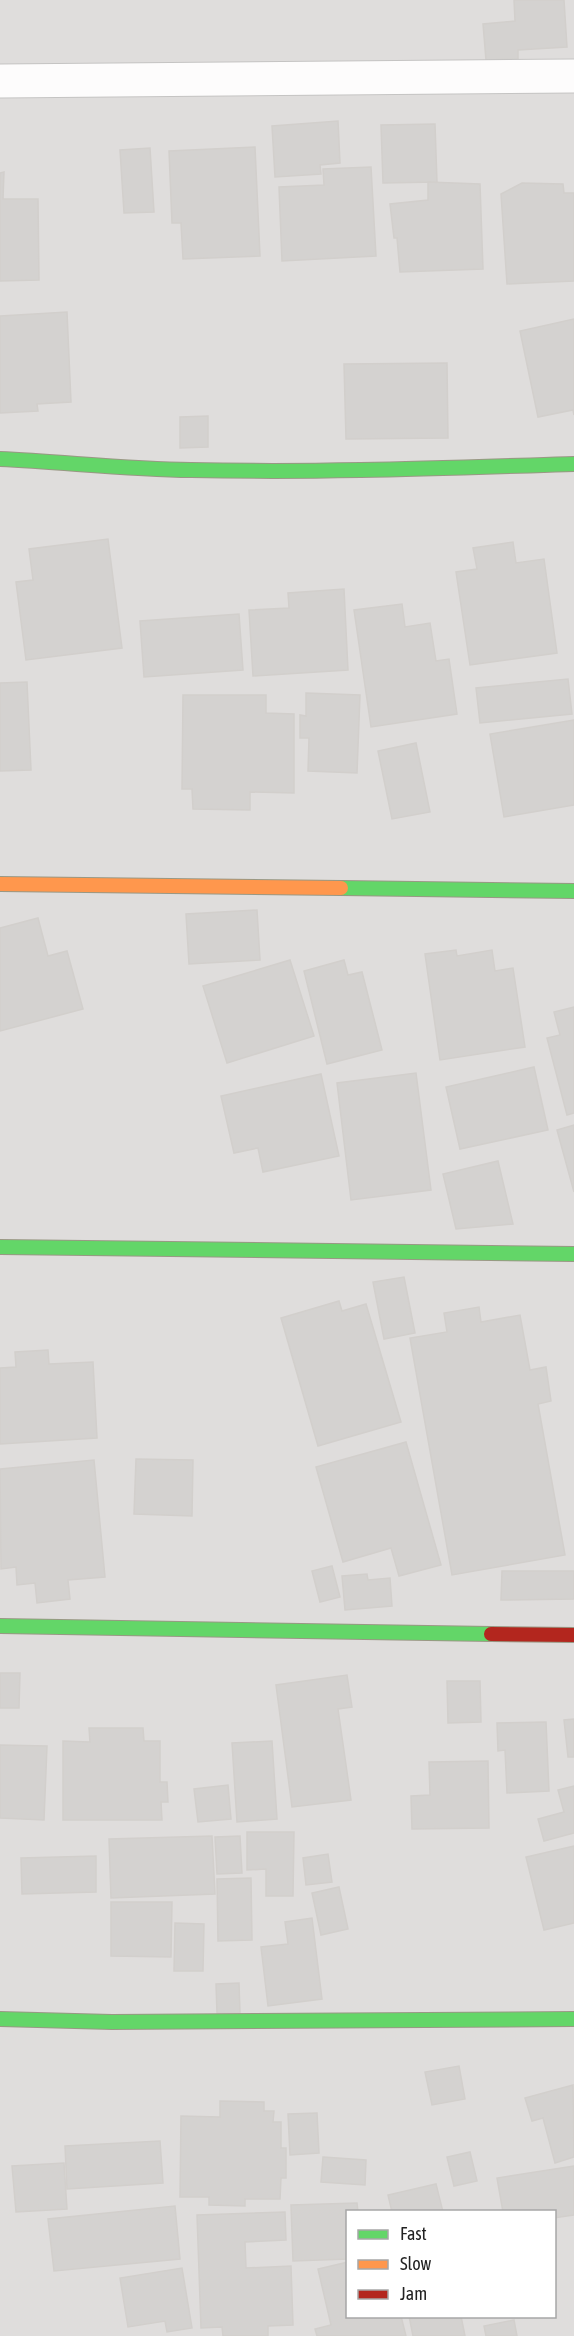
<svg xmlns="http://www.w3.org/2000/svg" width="574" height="2336" font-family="'Asap Condensed',sans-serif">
  <rect width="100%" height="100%" fill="#efedeb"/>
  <!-- residential -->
  <path fill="#dfdddc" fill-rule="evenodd" d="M0 0H574V2336H0ZM348 2212H554V2316H348Z"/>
  <!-- building -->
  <g fill="#d4d2d0" stroke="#d2cfcc" stroke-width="1.5">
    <polygon points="514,0 564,0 567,47 518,50 518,59 486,60 483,24 515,21"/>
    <polygon points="338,121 340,163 320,165 321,174 275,177 272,126"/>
    <polygon points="435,124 437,182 383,183 381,125"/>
    <polygon points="255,147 260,256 183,259 181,223 172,223 169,151"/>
    <polygon points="150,148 154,212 124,213 120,150"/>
    <polygon points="371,167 376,256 282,261 279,187 324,185 323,169"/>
    <polygon points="4,172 3,199 38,199 39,280 0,281 0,173"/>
    <polygon points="428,182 480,184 483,269 400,272 397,238 394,238 390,204 428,200"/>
    <polygon points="522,183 563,184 564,193 574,193 574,281 507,284 501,194"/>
    <polygon points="67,312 71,402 37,404 38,411 0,413 0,316"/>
    <polygon points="574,319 574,415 573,410 538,417 520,331"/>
    <polygon points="447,363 448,438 346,439 344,364"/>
    <polygon points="208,416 208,447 180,448 180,417"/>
    <polygon points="108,539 122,648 26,660 16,582 33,580 29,549"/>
    <polygon points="513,542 516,563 544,559 557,653 470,665 456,572 477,569 473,548"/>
    <polygon points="344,589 348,670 253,676 249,610 289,608 288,593"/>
    <polygon points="402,604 405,627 430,623 436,661 449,659 457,714 371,727 354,610"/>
    <polygon points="239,614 243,670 144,677 140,621"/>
    <polygon points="568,679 572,714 480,723 476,688"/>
    <polygon points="27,682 31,770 0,771 0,683"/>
    <polygon points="306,693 360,695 357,773 308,771 309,738 300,738 300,715 306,716"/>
    <polygon points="183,695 266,695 266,713 294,714 294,793 250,792 250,810 193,809 192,789 182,789"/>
    <polygon points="574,720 574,805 504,817 490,734"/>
    <polygon points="416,743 430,812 392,819 378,751"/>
    <polygon points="257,910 260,960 189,964 186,914"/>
    <polygon points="38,918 48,956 67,951 83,1009 0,1031 0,928"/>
    <polygon points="456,950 457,956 492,950 495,971 513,968 525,1047 440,1060 425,954"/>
    <polygon points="290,960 314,1036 227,1063 203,986"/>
    <polygon points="344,960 348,975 362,972 382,1050 327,1064 304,971"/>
    <polygon points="574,1007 574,1113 567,1115 547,1038 560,1035 554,1012"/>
    <polygon points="534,1067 548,1130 460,1149 446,1087"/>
    <polygon points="416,1073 431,1190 351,1200 337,1083"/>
    <polygon points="321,1074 339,1156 263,1172 258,1148 234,1153 221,1096"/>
    <polygon points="574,1125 574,1192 557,1130"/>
    <polygon points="498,1161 513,1224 456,1229 443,1174"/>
    <polygon points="404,1277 415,1333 384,1339 373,1282"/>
    <polygon points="339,1301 342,1311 366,1304 401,1422 318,1446 281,1318"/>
    <polygon points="479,1307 481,1322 520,1315 530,1370 546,1367 551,1401 538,1404 565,1555 452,1575 410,1338 447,1332 444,1313"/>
    <polygon points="48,1350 49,1364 93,1362 97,1438 0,1444 0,1368 16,1367 15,1352"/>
    <polygon points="406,1442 441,1565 399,1576 391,1548 343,1562 316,1467"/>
    <polygon points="136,1459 193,1460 192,1516 134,1514"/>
    <polygon points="94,1460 105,1577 68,1580 70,1599 37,1603 35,1583 17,1585 16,1567 1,1569 0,1469"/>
    <polygon points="332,1566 340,1597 320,1602 312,1571"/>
    <polygon points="502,1571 574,1571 574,1599 501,1600"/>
    <polygon points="367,1574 368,1580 390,1578 392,1606 345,1610 342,1576"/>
    <polygon points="0,1673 20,1673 19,1708 0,1708"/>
    <polygon points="347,1675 352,1707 338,1709 351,1800 292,1807 276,1685"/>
    <polygon points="447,1681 480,1681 481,1722 448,1723"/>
    <polygon points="574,1719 574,1757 568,1757 564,1720"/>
    <polygon points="546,1722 549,1791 507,1793 505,1750 498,1751 497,1723"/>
    <polygon points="89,1728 143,1728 144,1741 160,1741 160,1782 167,1782 168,1802 161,1802 162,1820 63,1820 63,1741 90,1742"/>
    <polygon points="272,1741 277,1819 237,1822 232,1743"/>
    <polygon points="0,1745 47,1746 44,1820 0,1818"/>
    <polygon points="488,1761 489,1828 412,1829 411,1796 430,1795 429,1762"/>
    <polygon points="228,1785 231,1819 198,1822 194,1789"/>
    <polygon points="574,1786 574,1833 544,1841 538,1819 564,1812 558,1790"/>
    <polygon points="247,1832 294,1832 293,1896 266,1896 266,1869 247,1870"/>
    <polygon points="212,1836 215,1894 111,1898 109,1839"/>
    <polygon points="240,1836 242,1873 217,1874 215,1837"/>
    <polygon points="574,1846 574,1923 544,1930 526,1857"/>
    <polygon points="328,1854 332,1882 306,1885 303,1858"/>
    <polygon points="96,1856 96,1892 22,1894 21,1858"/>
    <polygon points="251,1878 252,1940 218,1941 217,1879"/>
    <polygon points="339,1887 348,1929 321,1935 312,1893"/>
    <polygon points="111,1902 172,1902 171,1957 111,1956"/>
    <polygon points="312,1918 322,1999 268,2006 261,1947 288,1944 285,1922"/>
    <polygon points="175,1923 204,1924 203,1971 174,1971"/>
    <polygon points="239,1983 240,2013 217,2013 216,1984"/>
    <polygon points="459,2066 465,2099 432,2105 425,2072"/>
    <polygon points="573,2085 574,2157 555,2163 543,2118 532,2121 525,2098"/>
    <polygon points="220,2101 264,2102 264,2111 274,2111 273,2122 281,2122 281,2148 286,2148 286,2178 281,2178 280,2199 245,2199 245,2206 209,2205 209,2197 180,2197 181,2116 220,2117"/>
    <polygon points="317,2113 319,2153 290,2155 288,2114"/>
    <polygon points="160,2141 163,2183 67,2189 65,2146"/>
    <polygon points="470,2152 477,2181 454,2186 447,2157"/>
    <polygon points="323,2157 366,2160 365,2185 321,2182"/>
    <polygon points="64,2163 67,2209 16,2212 12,2166"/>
    <polygon points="574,2166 574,2215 554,2218 554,2212 503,2212 497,2178"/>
    <polygon points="436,2184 443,2212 392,2212 388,2195"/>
    <polygon points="357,2203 358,2212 348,2212 348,2259 293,2261 291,2205"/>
    <polygon points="175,2206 180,2259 54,2271 48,2219"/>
    <polygon points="285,2212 286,2240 245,2242 246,2268 291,2266 293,2325 268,2326 268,2336 223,2336 222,2327 201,2328 197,2215"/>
    <polygon points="348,2262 348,2316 401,2316 406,2336 317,2336 315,2329 331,2325 318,2269"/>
    <polygon points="182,2268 192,2328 167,2332 165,2321 128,2327 120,2278"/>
    <polygon points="409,2316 461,2316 465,2336 413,2336"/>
    <polygon points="514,2320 517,2336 486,2336 484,2326"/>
  </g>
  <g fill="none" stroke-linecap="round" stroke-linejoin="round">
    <!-- street casing -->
    <g stroke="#c5c4c3" stroke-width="35">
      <polyline id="street" points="0,81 574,76"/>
    </g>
    <!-- fast casing -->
    <g stroke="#999884" stroke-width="16">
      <g id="fast">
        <path d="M0 459C64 462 127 469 191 470 319 473 446 468 574 464"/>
        <polyline points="341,888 574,891"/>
        <polyline points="0,1247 574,1254"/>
        <polyline points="0,1626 491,1634"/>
        <polyline points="0,2019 112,2022 574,2019"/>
      </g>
    </g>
    <!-- slow casing -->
    <g stroke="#999884" stroke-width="16">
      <polyline id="slow" points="0,884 341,888"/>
    </g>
    <!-- jam casing -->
    <g stroke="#999884" stroke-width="16">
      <polyline id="jam" points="491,1634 574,1635"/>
    </g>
    <!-- street -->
    <use href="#street" stroke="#fdfcfc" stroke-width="33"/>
    <!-- fast -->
    <use href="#fast" stroke="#63d668" stroke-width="14"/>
    <!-- slow -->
    <use href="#slow" stroke="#ff974d" stroke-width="14"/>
    <!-- jam -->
    <use href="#jam" stroke="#b3261e" stroke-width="14"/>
  </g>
  <!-- legend -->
  <rect x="346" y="2210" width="210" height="108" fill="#ffffff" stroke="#a7a7a7" stroke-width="1.5"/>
  <rect x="358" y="2230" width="30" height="9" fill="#63d668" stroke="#a7a7a7" stroke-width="1.5"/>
  <text x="400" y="2240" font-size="18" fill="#222222">Fast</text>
  <rect x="358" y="2260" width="30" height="9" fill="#ff974d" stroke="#a7a7a7" stroke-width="1.5"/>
  <text x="400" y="2270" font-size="18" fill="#222222">Slow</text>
  <rect x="358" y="2290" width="30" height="9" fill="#b3261e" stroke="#a7a7a7" stroke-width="1.5"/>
  <text x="400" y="2300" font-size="18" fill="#222222">Jam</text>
</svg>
